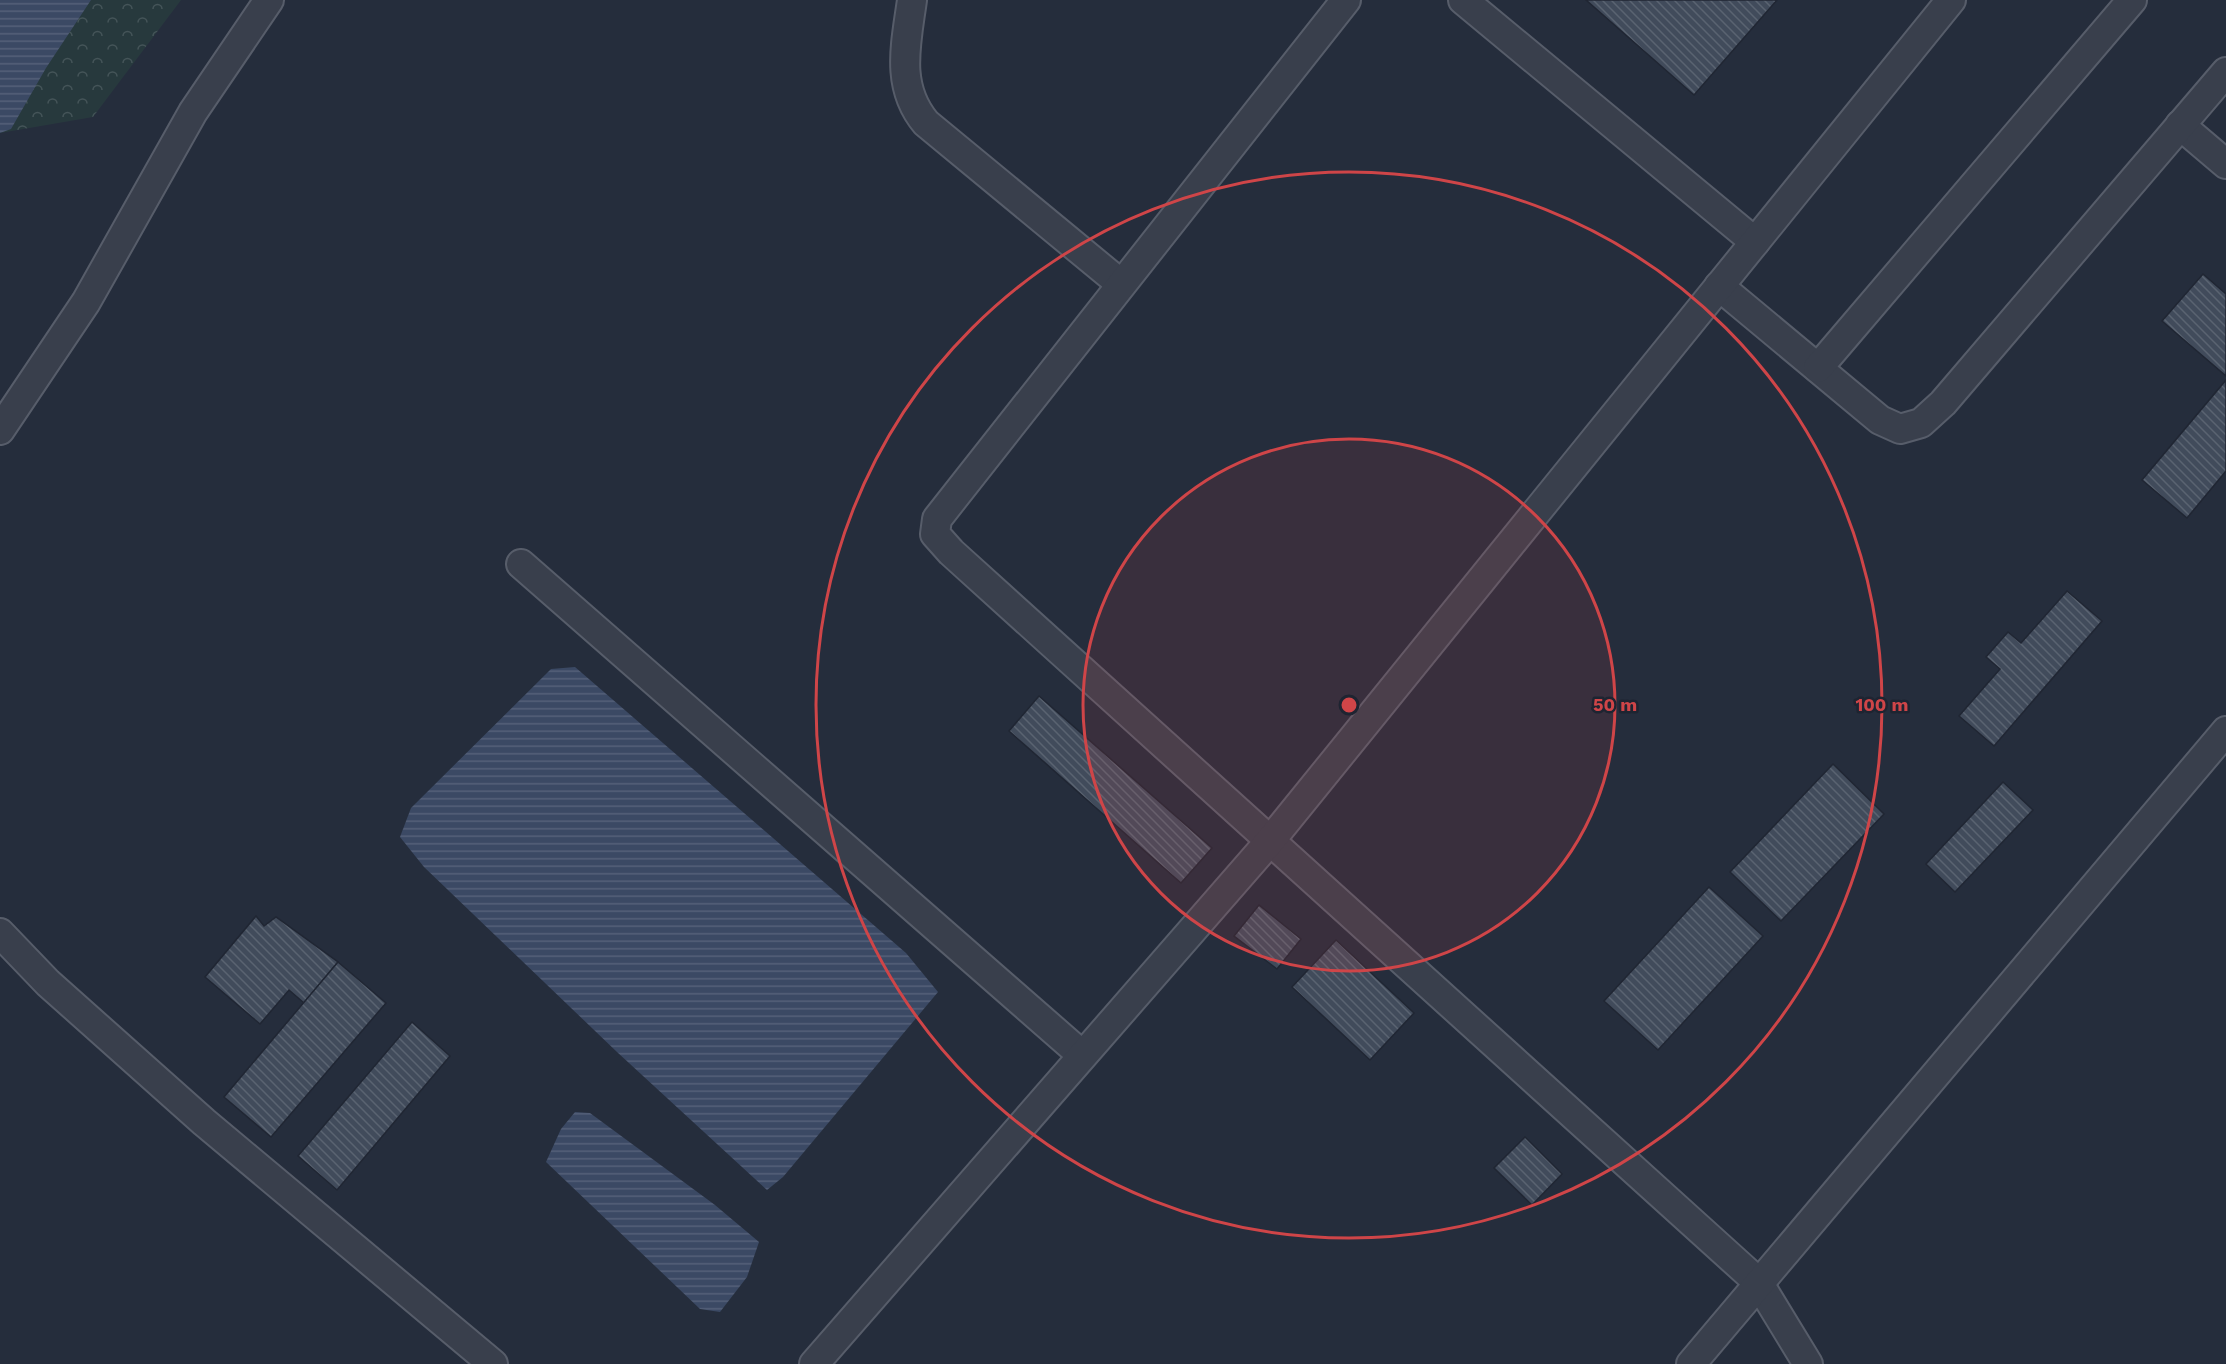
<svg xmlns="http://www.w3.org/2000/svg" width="2226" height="1364" font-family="'Work Sans',sans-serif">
  <defs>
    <pattern id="forest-crowns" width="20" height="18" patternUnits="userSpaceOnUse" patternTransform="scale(1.5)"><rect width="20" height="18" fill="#27393d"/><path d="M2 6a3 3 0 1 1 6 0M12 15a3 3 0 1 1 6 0" fill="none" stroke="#445458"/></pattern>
    <pattern id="water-rules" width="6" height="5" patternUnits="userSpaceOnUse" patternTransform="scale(1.5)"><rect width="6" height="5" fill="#3b4964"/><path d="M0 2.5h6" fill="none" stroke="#556179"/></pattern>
    <pattern id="building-back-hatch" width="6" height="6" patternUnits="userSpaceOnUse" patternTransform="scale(1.5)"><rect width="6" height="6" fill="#414b5b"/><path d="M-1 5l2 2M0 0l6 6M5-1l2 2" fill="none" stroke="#5a6371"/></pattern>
  </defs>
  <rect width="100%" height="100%" fill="#252d3c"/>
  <!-- forest -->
  <polygon fill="url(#forest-crowns)" points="0,0 181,0 93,117 0,133"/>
  <!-- water -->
  <g fill="url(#water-rules)">
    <polygon points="0,0 91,0 46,68 11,129 0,133"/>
    <polygon points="575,667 906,953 938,992 783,1177 767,1190 617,1052 424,867 400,837 411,808 551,669"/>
    <polygon points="575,1112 590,1113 715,1205 759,1242 747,1277 720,1312 700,1309 546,1162 561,1129"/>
  </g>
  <!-- building -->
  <g fill="url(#building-back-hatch)" stroke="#202633" stroke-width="1.5">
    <polygon points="1586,0 1777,0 1694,95"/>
    <polygon points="2203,274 2226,294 2226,376 2162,321"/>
    <polygon points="2226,380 2226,471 2187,518 2142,480"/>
    <polygon points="2067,591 2102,621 1994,746 1959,716 2000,669 1986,657 2008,632 2021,643"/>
    <polygon points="1039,696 1212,848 1181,883 1009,731"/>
    <polygon points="1833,764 1884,814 1781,921 1730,872"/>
    <polygon points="2003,782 2033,810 1955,892 1926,864"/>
    <polygon points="1709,887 1763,936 1658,1050 1604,1001"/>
    <polygon points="1259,905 1301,939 1277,969 1234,936"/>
    <polygon points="256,916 264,926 276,917 338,962 304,1003 289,990 260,1024 205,977"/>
    <polygon points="1336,940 1414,1013 1370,1060 1292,987"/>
    <polygon points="338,962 386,1003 271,1137 224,1097"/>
    <polygon points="412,1022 450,1056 337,1190 298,1156"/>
    <polygon points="1525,1137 1562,1174 1532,1205 1494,1168"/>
  </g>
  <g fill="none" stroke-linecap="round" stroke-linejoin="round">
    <!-- street casing -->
    <g stroke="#575d6a" stroke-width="32">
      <g id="street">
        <path d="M912 0C906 44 895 86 926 123L1121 284"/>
        <polyline points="1346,0 937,519 935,534 951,552 1758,1282 1808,1364"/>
        <polyline points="1463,0 1755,242"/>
        <polyline points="2180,125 2226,164"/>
        <polyline points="1719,286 1880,420 1900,429 1921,423 1943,403 2226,72"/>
        <polyline points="1818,368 2132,0"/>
        <polyline points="0,430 86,302 193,112 269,0"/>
        <polyline points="521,564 1082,1055"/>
        <polyline points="0,933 48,983 204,1122 493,1364"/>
        <polyline points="814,1364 1270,841 1951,0"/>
        <polyline points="1691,1364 2226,731"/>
      </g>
    </g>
    <!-- street -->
    <use href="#street" stroke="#393f4c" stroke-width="28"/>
  </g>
  <!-- distance rings -->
  <circle cx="1349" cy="705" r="266" fill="#cf4548" fill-opacity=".12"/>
  <g fill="none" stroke="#cf4548" stroke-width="3">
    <circle cx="1349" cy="705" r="266"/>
    <circle cx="1349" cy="705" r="533"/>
  </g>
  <circle cx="1349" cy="705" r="9" fill="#cf4548" stroke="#1e2431" stroke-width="3"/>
  <g font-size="18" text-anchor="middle" font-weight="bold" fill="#cf4548" stroke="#1e2431" stroke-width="5" stroke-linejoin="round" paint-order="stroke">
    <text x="1615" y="711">50 m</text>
    <text x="1882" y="711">100 m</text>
  </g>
</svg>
